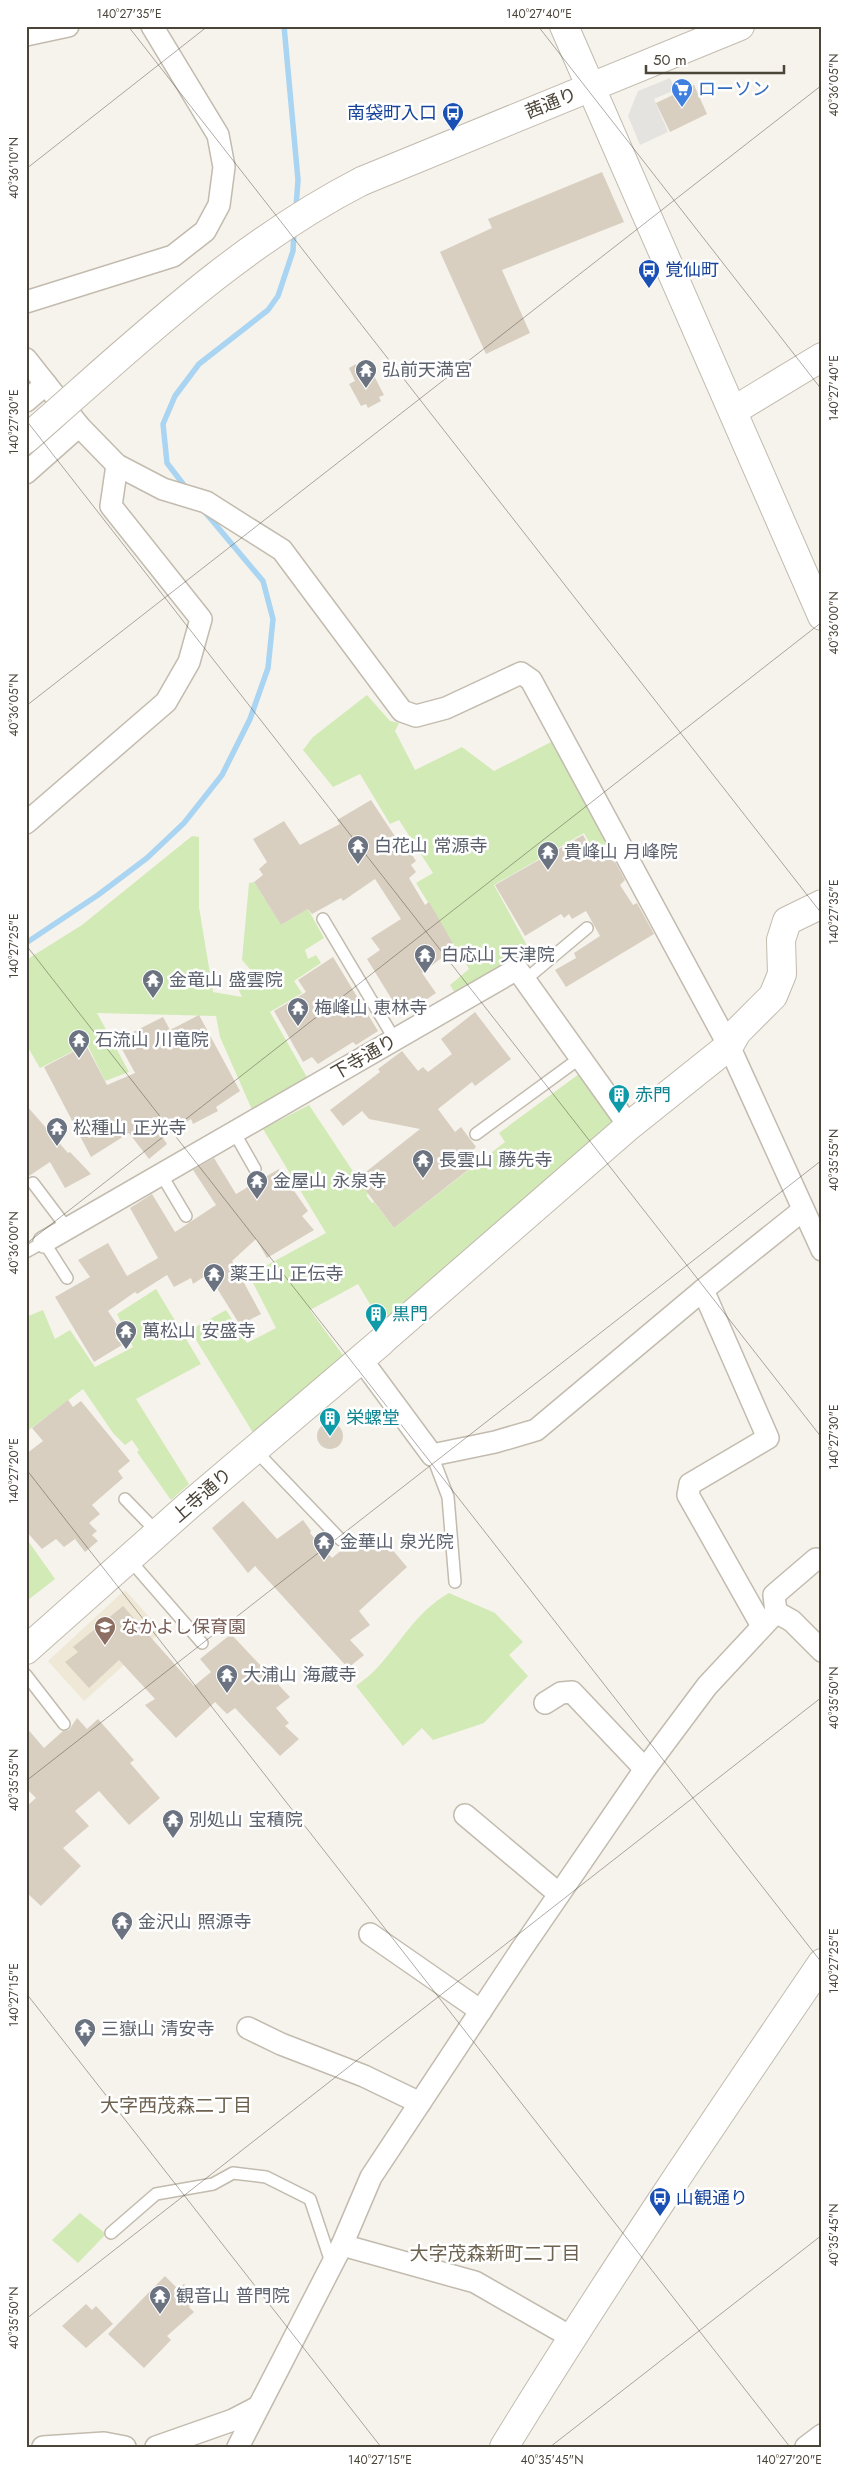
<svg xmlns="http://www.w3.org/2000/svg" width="848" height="2473" font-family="Jost,'Noto Sans JP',sans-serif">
  <rect width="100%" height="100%" fill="#f6f3ec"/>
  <!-- education -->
  <polygon fill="#efe8d6" points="125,1590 162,1631 84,1701 48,1661"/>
  <!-- green -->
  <g fill="#d2eab5">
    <polygon points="367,695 390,721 399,723 395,731 415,770 462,747 494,771 555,740 612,848 597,856 584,833 494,885 529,949 455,993 450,985 469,969 416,883 433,873 399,820 390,824 360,774 333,787 303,750 313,737"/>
    <polygon points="192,836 199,837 199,907 213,992 242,997 236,984 255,975 242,960 249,883 254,882 281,925 308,909 324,938 305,950 308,959 316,955 321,963 294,981 302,993 270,1012 308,1079 253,1112 220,1037 216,1016 97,1013 129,1072 105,1081 87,1044 40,1068 26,1044 26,960 82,925"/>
    <polygon points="579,1074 615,1125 383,1326 358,1284 310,1310 345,1358 255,1436 190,1330 226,1310 247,1343 276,1328 249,1275 326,1233 263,1129 309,1105 368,1194 366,1195 372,1203 374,1202 394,1228 505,1142 499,1133"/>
    <polygon points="156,1289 201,1364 136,1399 189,1484 171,1500 137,1452 139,1450 132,1440 125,1445 113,1433 83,1389 26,1432 26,1317 43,1310 55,1339 70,1330 95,1367 133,1347 117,1314"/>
    <polygon points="26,1538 55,1579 28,1600 26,1597"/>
    <path d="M449 1593 495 1613 523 1642 509 1655 528 1676 484 1723 433 1740 422 1728 403 1746 356 1686C363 1680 371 1675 377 1668 402 1641 415 1613 449 1593Z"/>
    <polygon points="80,2213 106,2234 78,2263 52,2240"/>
  </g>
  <!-- parking -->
  <polygon fill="#e5e3e0" points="670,78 675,90 654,99 668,132 640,145 628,116 638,91"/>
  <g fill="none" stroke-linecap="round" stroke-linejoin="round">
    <!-- stream -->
    <g stroke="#a9d4f2" stroke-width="5.5">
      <polyline points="284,26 298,180 296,208"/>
      <polyline points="187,489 167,463 163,424 175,396 199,364 268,310 278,296 293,251 294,230"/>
      <polyline points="26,943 98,895 147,858 184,823 222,775 250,719 268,668 273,619 263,581 205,512"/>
    </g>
  </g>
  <!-- building -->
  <g fill="#d8cfc1">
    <polygon points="694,85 707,114 670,132 656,103"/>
    <polygon points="602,172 624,222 502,270 530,333 486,354 440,252 492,228 488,219"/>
    <polygon points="356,364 365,376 372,372 384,395 379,397 381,401 368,408 366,404 361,406 349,384 355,381 349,368"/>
    <polygon points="371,800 400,844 404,842 416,861 411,865 416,872 409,878 425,905 429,902 453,943 449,945 452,950 422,973 436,993 402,1016 367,959 380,950 371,938 401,919 375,879 343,901 341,898 312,914 308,909 281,925 254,882 263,875 259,869 267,862 253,839 284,821 300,845 340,824 337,820"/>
    <polygon points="583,835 597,859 610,852 625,880 620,885 633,905 637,903 654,934 566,987 555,970 576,958 574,953 600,936 586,911 572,919 569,914 564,918 561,914 525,936 495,885"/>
    <polygon points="333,957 378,1031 356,1045 353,1042 318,1064 312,1057 303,1062 274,1011 306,992 298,980"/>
    <polygon points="475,1012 511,1059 475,1086 472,1082 438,1109 455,1132 461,1127 476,1147 470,1153 477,1163 394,1228 357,1179 420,1129 369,1119 362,1111 343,1126 330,1110 380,1072 378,1069 402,1051 418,1071 423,1067 428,1072 452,1054 441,1039"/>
    <polygon points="199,1015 240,1091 216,1107 218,1111 193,1124 191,1119 163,1138 167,1144 149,1159 129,1133 91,1157 44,1067 86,1045 107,1085 135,1073 117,1040 163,1017 170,1030"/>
    <polygon points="26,1105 68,1153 70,1152 91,1174 65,1188 50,1162 26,1178"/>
    <polygon points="214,1158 236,1194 279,1169 308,1211 302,1216 314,1230 267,1258 256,1239 232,1261 261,1314 240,1325 208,1274 193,1284 191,1278 174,1287 167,1275 137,1294 135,1292 108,1311 122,1332 115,1337 122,1345 94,1362 55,1297 90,1277 78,1260 108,1243 127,1276 158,1258 130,1208 152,1194 175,1232 216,1205 193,1170"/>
    <polygon points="68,1400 73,1407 81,1401 130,1461 118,1471 123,1478 92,1505 100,1514 89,1523 97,1531 92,1535 98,1541 85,1552 75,1539 64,1547 56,1539 42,1549 26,1531 26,1454 43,1441 32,1428"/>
    <circle cx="330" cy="1436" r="13"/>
    <polygon points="243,1501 277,1539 303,1520 311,1531 310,1533 332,1558 355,1539 359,1543 371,1533 380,1543 384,1540 407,1567 359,1611 370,1625 350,1640 364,1655 348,1668 255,1566 248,1573 212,1528"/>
    <polygon points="123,1606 194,1686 211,1672 200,1659 231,1634 290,1697 276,1708 289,1723 285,1726 299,1739 280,1756 235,1708 227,1714 215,1702 176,1738 145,1705 155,1699 119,1660 89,1688 65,1662 78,1652 73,1647"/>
    <polygon points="77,1718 87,1729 98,1719 134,1760 130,1763 160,1798 129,1825 99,1791 75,1811 89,1826 63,1848 81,1866 41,1906 26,1892 26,1807 36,1798 26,1788 26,1727 44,1748 63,1731 69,1730"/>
    <polygon points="165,2276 178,2289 184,2284 197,2298 189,2307 194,2312 167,2336 171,2340 144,2368 108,2334"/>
    <polygon points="86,2304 92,2310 96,2306 113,2324 86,2348 62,2326"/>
  </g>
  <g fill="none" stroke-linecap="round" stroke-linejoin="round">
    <!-- service casing -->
    <g stroke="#c2bbae" stroke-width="14">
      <g id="service">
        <polyline points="323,919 395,1040"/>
        <polyline points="525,980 587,928"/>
        <polyline points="234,1132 255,1169"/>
        <polyline points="476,1134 580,1058"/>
        <polyline points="161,1174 186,1216"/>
        <polyline points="33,1183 67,1228"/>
        <polyline points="26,1252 44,1242 67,1278"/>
        <polyline points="255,1450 341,1540"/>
        <polyline points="432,1455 448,1497 455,1582"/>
        <polyline points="125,1499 158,1533"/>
        <polyline points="129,1559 202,1643"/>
        <polyline points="26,1675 64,1724"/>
        <polyline points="111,2233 156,2194 213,2184 233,2173 266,2177 310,2199 332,2265"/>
      </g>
    </g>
    <!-- minor casing -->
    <g stroke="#c2bbae" stroke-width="24">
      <g id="minor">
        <polyline points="26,35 68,26"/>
        <polyline points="26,302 173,256 205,231 219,205 224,167 218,135 152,26"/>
        <polyline points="26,359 79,426 117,465 163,489 206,502 282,550 402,711 416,716 446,708 521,673 531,680 729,1046 822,1250"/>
        <polyline points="26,401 46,384"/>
        <polyline points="26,473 79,426"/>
        <polyline points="26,823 166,702 189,662 201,619 111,506 117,465"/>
        <polyline points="44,1242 517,969 629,1126"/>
        <polyline points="703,1290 803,1210"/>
        <polyline points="361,1359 432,1455 495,1442 536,1430 703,1290 768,1438 690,1484 688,1495 762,1626"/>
        <polyline points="776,1612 792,1621 822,1651"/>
        <polyline points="545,1703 561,1693 572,1692 645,1769"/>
        <polyline points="465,1815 559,1894"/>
        <polyline points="370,1934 481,2011"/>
        <polyline points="248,2028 281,2044 364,2076 420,2103"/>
        <polyline points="342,2245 475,2282 571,2337"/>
        <polyline points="43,2447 104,2443 125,2447"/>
        <polyline points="156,2447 233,2420 256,2408"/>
        <polyline points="238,2447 342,2245 371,2177 521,1950 645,1769 707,1686 776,1612 774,1595 816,1559"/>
        <polyline points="806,2447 822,2435"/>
      </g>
    </g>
    <!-- tertiary casing -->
    <g stroke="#c2bbae" stroke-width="30">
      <g id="tertiary">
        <polyline points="564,26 822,616"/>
        <polyline points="362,181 740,26"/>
        <polyline points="733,411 822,357"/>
        <polyline points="384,1339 629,1126 729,1046 737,1032 773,996 782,974 781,940 787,921 822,904"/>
        <polyline points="26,1650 187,1507 381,1342"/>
        <path d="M504 2447C605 2282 713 2123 822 1963"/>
      </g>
    </g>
    <!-- service -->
    <use href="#service" stroke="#fff" stroke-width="11"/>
    <!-- minor -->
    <use href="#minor" stroke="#fff" stroke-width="21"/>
    <!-- tertiary -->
    <use href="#tertiary" stroke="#fff" stroke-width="28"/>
    <!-- tertiary-bridge casing -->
    <g stroke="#c2bbae" stroke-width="30" stroke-linecap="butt">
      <path id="tertiary-bridge" d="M26 439C133 346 235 246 362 181"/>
    </g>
    <!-- tertiary-bridge -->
    <use href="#tertiary-bridge" stroke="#fff" stroke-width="28"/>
  </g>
  <!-- ticks -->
  <path fill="none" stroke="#4b4439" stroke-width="1" stroke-opacity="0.45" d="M128 26 822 914M538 26 822 390M26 169 208 26M26 420 822 1438M26 706 822 85M26 945 822 1963M26 1244 822 622M26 1469 790 2447M26 1781 822 1160M26 1993 381 2447M26 2319 822 1697M550 2447 822 2235"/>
  <!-- icons -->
  <defs>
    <g id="supermarket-pin" transform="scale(1.125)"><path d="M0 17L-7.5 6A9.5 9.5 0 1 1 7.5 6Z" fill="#3f7fe0" stroke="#fff"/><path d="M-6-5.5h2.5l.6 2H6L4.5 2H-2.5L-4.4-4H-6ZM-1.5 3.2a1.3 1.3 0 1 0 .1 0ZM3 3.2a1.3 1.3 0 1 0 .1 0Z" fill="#fff"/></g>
    <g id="bus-pin" transform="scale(1.125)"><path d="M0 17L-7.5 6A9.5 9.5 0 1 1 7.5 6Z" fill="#1a4fb4" stroke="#fff"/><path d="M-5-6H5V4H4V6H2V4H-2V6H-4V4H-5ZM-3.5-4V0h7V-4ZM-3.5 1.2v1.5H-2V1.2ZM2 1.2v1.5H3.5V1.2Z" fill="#fff"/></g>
    <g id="temple-pin" transform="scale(1.125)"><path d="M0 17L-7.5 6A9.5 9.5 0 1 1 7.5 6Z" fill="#6b7280" stroke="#fff"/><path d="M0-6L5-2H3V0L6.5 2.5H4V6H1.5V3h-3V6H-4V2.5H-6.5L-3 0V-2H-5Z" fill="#fff"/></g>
    <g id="building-pin" transform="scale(1.125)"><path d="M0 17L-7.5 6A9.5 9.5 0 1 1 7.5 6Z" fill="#0f9aa8" stroke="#fff"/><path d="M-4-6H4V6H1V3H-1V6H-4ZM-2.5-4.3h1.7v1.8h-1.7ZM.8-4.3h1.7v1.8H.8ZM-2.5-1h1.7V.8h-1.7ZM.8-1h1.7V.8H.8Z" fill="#fff"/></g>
    <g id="school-pin" transform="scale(1.125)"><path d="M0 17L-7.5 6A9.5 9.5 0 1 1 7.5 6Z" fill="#8d6e63" stroke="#fff"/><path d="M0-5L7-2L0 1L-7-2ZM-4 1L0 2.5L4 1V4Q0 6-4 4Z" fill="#fff"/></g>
  </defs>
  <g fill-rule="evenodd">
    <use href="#supermarket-pin" x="682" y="89"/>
    <use href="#bus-pin" x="453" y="113"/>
    <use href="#bus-pin" x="649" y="270"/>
    <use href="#temple-pin" x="366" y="370"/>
    <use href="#temple-pin" x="358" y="846"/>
    <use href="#temple-pin" x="548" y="852"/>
    <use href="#temple-pin" x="425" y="955"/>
    <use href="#temple-pin" x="153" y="980"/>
    <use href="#temple-pin" x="298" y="1008"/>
    <use href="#temple-pin" x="79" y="1040"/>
    <use href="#building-pin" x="619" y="1095"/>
    <use href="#temple-pin" x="57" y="1128"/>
    <use href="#temple-pin" x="423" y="1160"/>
    <use href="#temple-pin" x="257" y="1181"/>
    <use href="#temple-pin" x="214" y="1274"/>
    <use href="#building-pin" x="376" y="1314"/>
    <use href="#temple-pin" x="126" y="1331"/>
    <use href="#building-pin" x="330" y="1418"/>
    <use href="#temple-pin" x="324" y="1542"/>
    <use href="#school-pin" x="105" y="1627"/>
    <use href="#temple-pin" x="227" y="1675"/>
    <use href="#temple-pin" x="173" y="1820"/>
    <use href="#temple-pin" x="122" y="1922"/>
    <use href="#temple-pin" x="85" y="2029"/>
    <use href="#bus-pin" x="660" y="2198"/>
    <use href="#temple-pin" x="160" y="2296"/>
  </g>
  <g text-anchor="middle" stroke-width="5" stroke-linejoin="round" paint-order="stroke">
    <!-- shop labels -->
    <g font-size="18" fill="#366cbe" stroke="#fff" text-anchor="start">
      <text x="698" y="95">ローソン</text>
    </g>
    <!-- street labels -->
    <g font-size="18" fill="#4b4439" stroke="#fff">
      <text transform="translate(551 103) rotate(-22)" y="6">茜通り</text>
      <text transform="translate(364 1057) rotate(-30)" y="6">下寺通り</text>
      <text transform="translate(202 1495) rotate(-41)" y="6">上寺通り</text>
    </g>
    <!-- transit labels -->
    <g font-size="18" fill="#164399" stroke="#fff" text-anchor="start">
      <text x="437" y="119" text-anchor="end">南袋町入口</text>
      <text x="665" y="276">覚仙町</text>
      <text x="676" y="2204">山観通り</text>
    </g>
    <!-- worship labels -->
    <g font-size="18" fill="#5b616d" stroke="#fff" text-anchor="start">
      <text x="382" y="376">弘前天満宮</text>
      <text x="374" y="852">白花山 常源寺</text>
      <text x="564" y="858">貴峰山 月峰院</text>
      <text x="441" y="961">白応山 天津院</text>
      <text x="169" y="986">金竜山 盛雲院</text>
      <text x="314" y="1014">梅峰山 恵林寺</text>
      <text x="95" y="1046">石流山 川竜院</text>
      <text x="73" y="1134">松種山 正光寺</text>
      <text x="439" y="1166">長雲山 藤先寺</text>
      <text x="273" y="1187">金屋山 永泉寺</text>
      <text x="230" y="1280">薬王山 正伝寺</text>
      <text x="142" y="1337">萬松山 安盛寺</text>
      <text x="340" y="1548">金華山 泉光院</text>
      <text x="243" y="1681">大浦山 海蔵寺</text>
      <text x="189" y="1826">別処山 宝積院</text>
      <text x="138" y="1928">金沢山 照源寺</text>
      <text x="101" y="2035">三嶽山 清安寺</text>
      <text x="176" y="2302">観音山 普門院</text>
    </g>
    <!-- culture labels -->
    <g font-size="18" fill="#0d838f" stroke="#fff" text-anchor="start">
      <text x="635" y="1101">赤門</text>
      <text x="392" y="1320">黒門</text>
      <text x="346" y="1424">栄螺堂</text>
    </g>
    <!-- education labels -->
    <g font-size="18" fill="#785e54" stroke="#fff" text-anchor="start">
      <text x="121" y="1633">なかよし保育園</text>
    </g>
    <!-- neighbourhood labels -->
    <g font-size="19" fill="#6e6250" stroke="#fff">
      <text x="176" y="2112">大字西茂森二丁目</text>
      <text x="495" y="2260">大字茂森新町二丁目</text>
    </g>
  </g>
  <!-- border -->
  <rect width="848" height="2473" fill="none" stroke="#ffffff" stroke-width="55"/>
  <!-- scale -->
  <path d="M646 65v8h138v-8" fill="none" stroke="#4b4439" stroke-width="2.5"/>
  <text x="653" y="65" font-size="15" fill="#4b4439" stroke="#ffffff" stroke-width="4" paint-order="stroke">50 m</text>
  <rect x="28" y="28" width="792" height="2418" fill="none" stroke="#4b4439" stroke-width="2"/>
  <g font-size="12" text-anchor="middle" fill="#4b4439">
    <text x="129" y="18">140°27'35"E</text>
    <text x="539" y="18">140°27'40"E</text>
    <text transform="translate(834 85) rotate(-90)" y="4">40°36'05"N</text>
    <text transform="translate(14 168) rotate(-90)" y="4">40°36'10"N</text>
    <text transform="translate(834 388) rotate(-90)" y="4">140°27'40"E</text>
    <text transform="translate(14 422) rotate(-90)" y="4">140°27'30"E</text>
    <text transform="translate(834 623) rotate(-90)" y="4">40°36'00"N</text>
    <text transform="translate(14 705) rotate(-90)" y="4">40°36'05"N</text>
    <text transform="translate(834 912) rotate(-90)" y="4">140°27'35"E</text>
    <text transform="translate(14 946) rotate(-90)" y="4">140°27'25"E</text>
    <text transform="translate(834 1160) rotate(-90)" y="4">40°35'55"N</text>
    <text transform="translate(14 1243) rotate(-90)" y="4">40°36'00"N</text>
    <text transform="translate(834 1437) rotate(-90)" y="4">140°27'30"E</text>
    <text transform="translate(14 1471) rotate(-90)" y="4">140°27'20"E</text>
    <text transform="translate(834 1698) rotate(-90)" y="4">40°35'50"N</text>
    <text transform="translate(14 1780) rotate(-90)" y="4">40°35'55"N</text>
    <text transform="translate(834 1961) rotate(-90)" y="4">140°27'25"E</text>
    <text transform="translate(14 1995) rotate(-90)" y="4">140°27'15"E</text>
    <text transform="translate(834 2235) rotate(-90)" y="4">40°35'45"N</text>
    <text transform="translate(14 2318) rotate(-90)" y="4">40°35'50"N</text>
    <text x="380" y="2464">140°27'15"E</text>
    <text x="552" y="2464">40°35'45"N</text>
    <text x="789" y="2464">140°27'20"E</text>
  </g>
</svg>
